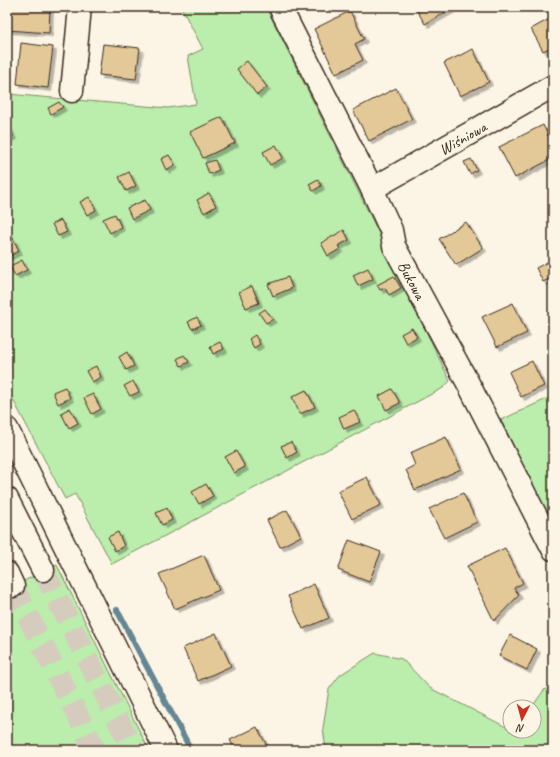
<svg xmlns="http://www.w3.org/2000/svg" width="560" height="757" font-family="Caveat,sans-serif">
  <defs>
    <filter id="shadow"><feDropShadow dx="3.5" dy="3.5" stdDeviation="0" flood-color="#0004"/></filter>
  </defs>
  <rect width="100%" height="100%" fill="#fcf5e5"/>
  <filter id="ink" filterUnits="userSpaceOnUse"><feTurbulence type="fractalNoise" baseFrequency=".025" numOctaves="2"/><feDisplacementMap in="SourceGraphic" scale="8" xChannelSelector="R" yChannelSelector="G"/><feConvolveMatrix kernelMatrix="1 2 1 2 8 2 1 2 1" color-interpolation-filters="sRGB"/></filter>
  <g filter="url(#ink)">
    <!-- green -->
    <g fill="#bbedac" stroke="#7b8c65">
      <polygon points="181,7 266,7 367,209 450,381 443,388 112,564 75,494 65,499 7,388 7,94 168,108 196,104 188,56 203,49"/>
      <polygon points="553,396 553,520 551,522 501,420"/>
      <polygon points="57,565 149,750 9,750 7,746 7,589"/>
      <polygon points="375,653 402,659 430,688 510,729 510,731 534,731 534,707 532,707 544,690 553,687 553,750 326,750 323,728 329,689 340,675"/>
    </g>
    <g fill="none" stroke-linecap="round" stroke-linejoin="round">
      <!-- stream -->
      <polyline stroke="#658694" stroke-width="6" points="117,610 191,750"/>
    </g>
    <!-- building -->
    <g fill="#e3c898" stroke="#3b2a1e" filter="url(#shadow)">
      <polygon points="7,7 50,7 49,33 7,30"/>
      <polygon points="415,7 455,7 425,24"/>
      <polygon points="350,11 364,39 355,44 363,60 336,74 314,29"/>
      <polygon points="553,17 553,46 543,51 531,29"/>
      <polygon points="21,43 53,47 48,88 17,84"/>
      <polygon points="103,44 140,48 136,79 99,75"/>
      <polygon points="473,49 489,82 460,96 444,63"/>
      <polygon points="247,61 267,87 257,95 237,69"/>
      <polygon points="396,88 412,119 369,141 353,110"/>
      <polygon points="59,102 63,107 51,114 48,108"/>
      <polygon points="222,117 235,143 203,158 190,132"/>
      <polygon points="543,125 553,145 553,158 515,178 499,147"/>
      <polygon points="9,127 13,136 7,139 7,129"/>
      <polygon points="553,127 553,145 546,131"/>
      <polygon points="276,145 283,158 270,165 263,152"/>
      <polygon points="169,155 175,165 166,170 161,159"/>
      <polygon points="471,159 477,170 470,174 464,162"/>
      <polygon points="215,160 219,170 209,174 205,163"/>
      <polygon points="129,172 136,186 126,191 119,177"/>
      <polygon points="318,179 321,186 313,191 309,184"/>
      <polygon points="209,193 216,206 204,213 197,200"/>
      <polygon points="89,197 96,210 87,215 80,202"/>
      <polygon points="145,200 150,210 132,219 127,208"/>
      <polygon points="115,214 121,227 110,233 103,219"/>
      <polygon points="61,220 67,232 58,236 52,224"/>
      <polygon points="466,222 483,248 456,265 439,239"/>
      <polygon points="344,230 349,240 338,246 340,249 328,256 321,243"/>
      <polygon points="13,238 19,251 7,257 7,241"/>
      <polygon points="553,259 553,277 543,282 536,268"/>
      <polygon points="22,260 27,270 15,276 10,266"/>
      <polygon points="368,268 373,279 358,286 353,275"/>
      <polygon points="394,276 401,288 389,295 385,288 380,290 377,285"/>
      <polygon points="288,277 292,288 273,296 268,284"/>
      <polygon points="252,286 259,303 246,308 239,292"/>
      <polygon points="513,303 527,333 497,347 482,317"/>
      <polygon points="265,309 273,319 266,323 259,313"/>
      <polygon points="197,317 201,325 192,329 188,322"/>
      <polygon points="412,328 417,337 406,343 401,334"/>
      <polygon points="255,335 260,344 254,348 249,339"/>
      <polygon points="220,342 224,349 213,354 210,347"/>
      <polygon points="127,352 134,366 126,370 119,357"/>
      <polygon points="184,355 189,362 181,366 177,359"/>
      <polygon points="532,361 544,386 521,397 509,372"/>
      <polygon points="96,366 101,377 92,382 86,371"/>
      <polygon points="133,381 139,392 130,396 124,386"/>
      <polygon points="65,387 70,398 58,404 53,392"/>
      <polygon points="392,389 400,403 386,410 379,396"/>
      <polygon points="306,390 315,407 300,414 292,397"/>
      <polygon points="93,394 101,409 92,414 84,398"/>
      <polygon points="70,408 78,423 69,428 61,413"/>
      <polygon points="354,410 360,422 344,429 339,417"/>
      <polygon points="446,437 461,469 415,490 406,470 415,465 410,453"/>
      <polygon points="291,442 297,452 287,458 281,446"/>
      <polygon points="236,451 245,467 234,473 225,457"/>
      <polygon points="367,477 381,505 352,519 338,491"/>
      <polygon points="206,484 213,496 199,504 192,492"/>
      <polygon points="463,493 477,522 444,538 429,509"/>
      <polygon points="167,508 172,520 162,525 156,513"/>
      <polygon points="287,510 301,536 280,547 267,520"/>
      <polygon points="118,532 124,546 115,551 108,537"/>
      <polygon points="349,540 381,552 369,582 338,570"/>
      <polygon points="505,548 523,583 514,588 519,595 494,621 467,566"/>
      <polygon points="204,555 219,590 175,609 159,574"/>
      <polygon points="314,584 329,618 303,629 288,596"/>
      <polygon points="216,633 231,666 198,681 183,648"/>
      <polygon points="510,635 537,649 527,670 499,656"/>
      <polygon points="257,727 269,750 235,750 230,740"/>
    </g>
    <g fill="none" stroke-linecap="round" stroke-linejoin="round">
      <!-- secondary-tunnel -->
      <g stroke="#d5ccbd" stroke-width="22" stroke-dasharray="22 11" stroke-linecap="butt">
        <polyline points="43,570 133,750"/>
        <polyline points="13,586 95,750"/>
      </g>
      <!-- minor casing -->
      <g stroke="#3b2a1e" stroke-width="25">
        <g id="minor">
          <path id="s1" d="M280 7 372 189 391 230 394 246 469 385 553 549"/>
          <polyline points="72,91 80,7"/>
          <path id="s2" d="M372 189 553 86"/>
        </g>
      </g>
      <!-- secondary casing -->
      <g stroke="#3b2a1e" stroke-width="25">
        <g id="secondary">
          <polyline points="7,429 166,750"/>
          <polyline points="7,499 43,570"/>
          <polyline points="7,573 13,586"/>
        </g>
      </g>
      <!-- minor -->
      <use href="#minor" stroke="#fcf5e5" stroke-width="22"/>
      <!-- secondary -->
      <use href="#secondary" stroke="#fcf5e5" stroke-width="22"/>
    </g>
  </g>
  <g text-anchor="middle" stroke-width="3.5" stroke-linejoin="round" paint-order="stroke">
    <!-- street labels -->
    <g font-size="16" fill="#3b2a1e" stroke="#fcf5e5">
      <text dy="6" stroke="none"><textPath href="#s2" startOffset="104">Wiśniowa</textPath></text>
      <text dy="6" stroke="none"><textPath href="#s1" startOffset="304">Bukowa</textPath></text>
    </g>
  </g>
  <!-- margin -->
  <rect width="560" height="757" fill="none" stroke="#fcf5e5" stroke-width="24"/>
  <rect x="12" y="12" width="536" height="733" fill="none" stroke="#3b2a1e" stroke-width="1.5" filter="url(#ink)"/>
  <!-- north arrow -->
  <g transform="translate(522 719) rotate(186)"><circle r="19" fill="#fcf5e5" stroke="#afa495"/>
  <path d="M0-3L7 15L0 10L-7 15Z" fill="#c8321e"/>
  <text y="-6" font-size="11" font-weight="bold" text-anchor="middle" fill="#3b2a1e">N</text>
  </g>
</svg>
